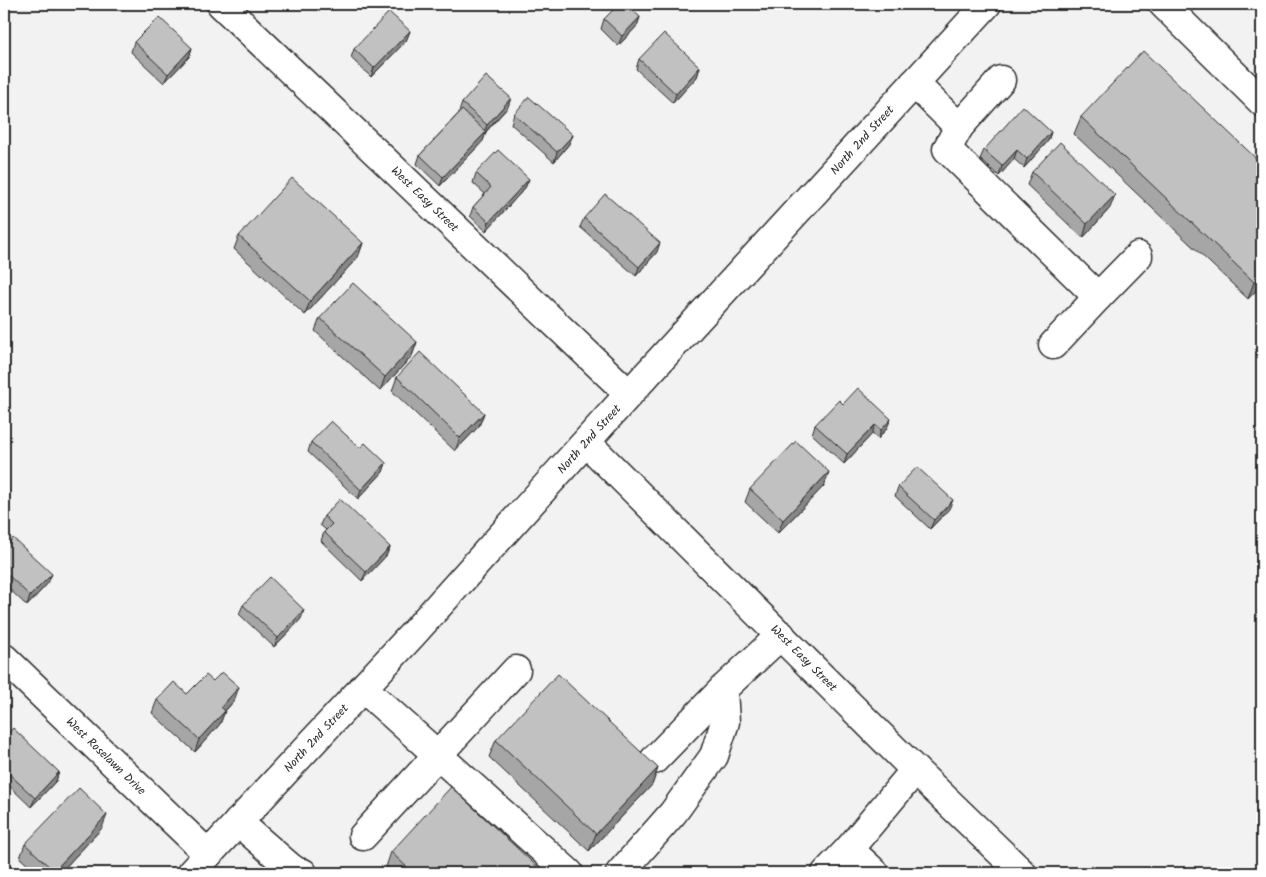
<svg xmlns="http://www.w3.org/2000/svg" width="1266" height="877" font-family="Kalam,sans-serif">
  <rect width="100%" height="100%" fill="#f2f2f2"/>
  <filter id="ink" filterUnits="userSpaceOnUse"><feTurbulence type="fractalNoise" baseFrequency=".02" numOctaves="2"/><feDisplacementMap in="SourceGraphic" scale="10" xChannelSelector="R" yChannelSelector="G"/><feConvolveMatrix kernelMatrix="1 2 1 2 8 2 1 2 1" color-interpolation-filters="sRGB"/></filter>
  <g filter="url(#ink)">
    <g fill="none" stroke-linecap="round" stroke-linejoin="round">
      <!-- minor casing -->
      <g stroke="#2b2b2b" stroke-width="31">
        <g id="minor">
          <polyline points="221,4 629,394"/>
          <polyline points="1163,4 1262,102"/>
          <polyline points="914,83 959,127 1001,80"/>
          <polyline points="959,127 947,149 1098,297 1138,256"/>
          <polyline points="1053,345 1098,297"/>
          <polyline points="587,443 915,770 1022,873"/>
          <polyline points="4,658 208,854"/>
          <polyline points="363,688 569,873"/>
          <polyline points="654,760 723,689 781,635"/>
          <polyline points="238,822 291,868 297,872 303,873"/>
          <polyline points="363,836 516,670"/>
          <polyline points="620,873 673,813 714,756 725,722 723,689"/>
          <polyline points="826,873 849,849"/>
          <polyline points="875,873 849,849 915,770"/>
        </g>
      </g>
      <!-- major casing -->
      <g stroke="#2b2b2b" stroke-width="31">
        <polyline id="major" points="191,873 412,635 629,394 987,4"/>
      </g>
      <!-- minor -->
      <use href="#minor" stroke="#fff" stroke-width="28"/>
      <!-- major -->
      <use href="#major" stroke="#fff" stroke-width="28"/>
    </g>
    <!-- wall -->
    <g fill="#a6a6a6" stroke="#2b2b2b">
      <polygon points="640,17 637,26 618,46 601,29 604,19"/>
      <polygon points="410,31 406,41 371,77 351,58 354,49"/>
      <polygon points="134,42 192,48 189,57 164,83 131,52"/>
      <polygon points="639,59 700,67 697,77 673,103 636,69"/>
      <polygon points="462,103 508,107 486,132 483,141 440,186 417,164 420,155 459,113 459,112"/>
      <polygon points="514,114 573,135 569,144 554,162 511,124"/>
      <polygon points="1081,117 1262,164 1262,284 1248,299 1074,134"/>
      <polygon points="1051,132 1048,141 1024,168 1014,159 999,176 980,159 984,150"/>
      <polygon points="1032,172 1110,208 1083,238 1027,185"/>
      <polygon points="476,173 529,179 525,188 486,231 470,216 473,207 485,194 473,183"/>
      <polygon points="584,218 657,252 636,276 580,227"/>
      <polygon points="239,236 363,243 358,257 305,315 234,249"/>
      <polygon points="320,318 417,342 412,356 380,391 315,331"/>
      <polygon points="397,377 484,413 479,426 455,451 392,391"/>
      <polygon points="843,404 887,428 878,439 872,434 844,464 812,434 815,425"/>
      <polygon points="311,442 360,448 386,463 383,472 358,499 308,452"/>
      <polygon points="824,486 778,533 745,502 750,489"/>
      <polygon points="898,487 949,509 930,529 895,496"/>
      <polygon points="324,516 390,547 386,556 362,581 321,541 324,532 326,530 320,525"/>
      <polygon points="4,548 48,583 27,606 4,584"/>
      <polygon points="243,605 301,619 274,647 239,614"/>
      <polygon points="187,694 234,701 225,711 220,724 195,752 152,713 157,700"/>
      <polygon points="4,738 59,772 56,781 31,807 4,781"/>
      <polygon points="496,740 658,768 652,785 589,851 489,757"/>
      <polygon points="102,828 60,873 37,873 20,858 25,844"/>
      <polygon points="391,852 544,873 388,873 385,870"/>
    </g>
    <!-- shaded-wall -->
    <g fill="#878787" stroke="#2b2b2b">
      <polygon points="640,17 637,26 618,46 622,36"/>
      <polygon points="410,31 406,41 371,77 374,68"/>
      <polygon points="192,48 189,57 164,83 168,74"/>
      <polygon points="700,67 697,77 673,103 676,94"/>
      <polygon points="511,98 508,107 483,134 487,125"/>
      <polygon points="486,132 483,141 440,186 443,177"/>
      <polygon points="1051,132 1048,141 1024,168 1027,159"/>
      <polygon points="573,135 569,144 554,162 557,152"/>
      <polygon points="1017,150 1014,159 999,176 1002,166"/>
      <polygon points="529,179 525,188 486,231 489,222"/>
      <polygon points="1115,195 1110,208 1083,238 1087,224"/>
      <polygon points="363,243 358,257 305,315 310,301"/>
      <polygon points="660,243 657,252 636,276 639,267"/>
      <polygon points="1262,273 1262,284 1248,299 1254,282"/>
      <polygon points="417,342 412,356 380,391 385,377"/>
      <polygon points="484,413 479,426 455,451 460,438"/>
      <polygon points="891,419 887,428 878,439 881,430"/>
      <polygon points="875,425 872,434 844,464 847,454"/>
      <polygon points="386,463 383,472 358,499 361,490"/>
      <polygon points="829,472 824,486 778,533 783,520"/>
      <polygon points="953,500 949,509 930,529 934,520"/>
      <polygon points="390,547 386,556 362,581 366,572"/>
      <polygon points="52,574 48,583 27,606 30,596"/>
      <polygon points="304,610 301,619 274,647 278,638"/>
      <polygon points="239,687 234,701 216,720 221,707"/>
      <polygon points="225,711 220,724 195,752 199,739"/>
      <polygon points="658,768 652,785 589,851 596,834"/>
      <polygon points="59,772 56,781 31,807 35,798"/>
      <polygon points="107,815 102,828 60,873 53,873 54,871"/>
    </g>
    <!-- building -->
    <g fill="#c1c1c1" stroke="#2b2b2b">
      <polygon points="619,4 626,4 640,17 622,36 604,19"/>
      <polygon points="389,12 410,31 374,68 354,49"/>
      <polygon points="159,17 192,48 168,74 134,42"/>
      <polygon points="664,33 700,67 676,94 639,59"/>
      <polygon points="1143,51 1262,164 1262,273 1254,282 1081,117"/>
      <polygon points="486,76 511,98 487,125 462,103"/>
      <polygon points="529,97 573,135 557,152 514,114"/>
      <polygon points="1023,106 1051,132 1027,159 1017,150 1002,166 984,150"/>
      <polygon points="462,110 486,132 443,177 420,155"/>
      <polygon points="1060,142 1115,195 1087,224 1032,172"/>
      <polygon points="498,150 529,179 489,222 473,207 491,187 476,173"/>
      <polygon points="292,178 363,243 310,301 239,236"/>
      <polygon points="605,194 660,243 639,267 584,218"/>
      <polygon points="353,283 417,342 385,377 320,318"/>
      <polygon points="420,352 484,413 460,438 397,377"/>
      <polygon points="858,388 891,419 881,430 875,425 847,454 815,425 839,400 843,404"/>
      <polygon points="331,421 360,448 365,443 386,463 361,490 311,442"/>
      <polygon points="796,441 829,472 783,520 750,489"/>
      <polygon points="917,467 953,500 934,520 898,487"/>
      <polygon points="340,499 390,547 366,572 324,532 332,524 324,516"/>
      <polygon points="13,538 52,574 30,596 4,571 4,548"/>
      <polygon points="270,577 304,610 278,638 243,605"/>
      <polygon points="222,672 239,687 221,707 225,711 199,739 157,700 174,682 187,694 206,675 213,681"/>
      <polygon points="558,674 658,768 596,834 496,740"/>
      <polygon points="13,728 59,772 35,798 6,771 4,773 4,738"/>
      <polygon points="451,787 544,873 413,873 391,852"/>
      <polygon points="79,788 107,815 54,871 25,844"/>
      <polygon points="1221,867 1227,873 1215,873"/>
    </g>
  </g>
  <g text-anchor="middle" stroke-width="4.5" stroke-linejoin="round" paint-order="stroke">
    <!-- street labels -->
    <g font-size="12" fill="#2b2b2b" stroke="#fff">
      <text transform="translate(862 140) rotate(-48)" y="4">North 2nd Street</text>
      <text transform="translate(425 199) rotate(44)" y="4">West Easy Street</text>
      <text transform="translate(589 439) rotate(-48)" y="4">North 2nd Street</text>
      <text transform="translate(804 658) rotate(45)" y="4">West Easy Street</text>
      <text transform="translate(316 738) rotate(-47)" y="4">North 2nd Street</text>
      <text transform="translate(106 756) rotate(44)" y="4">West Roselawn Drive</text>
    </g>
  </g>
  <!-- margin -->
  <rect width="1266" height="877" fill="none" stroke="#fff" stroke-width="20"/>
  <rect x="10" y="10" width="1246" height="857" fill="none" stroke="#2b2b2b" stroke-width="2" filter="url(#ink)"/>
</svg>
